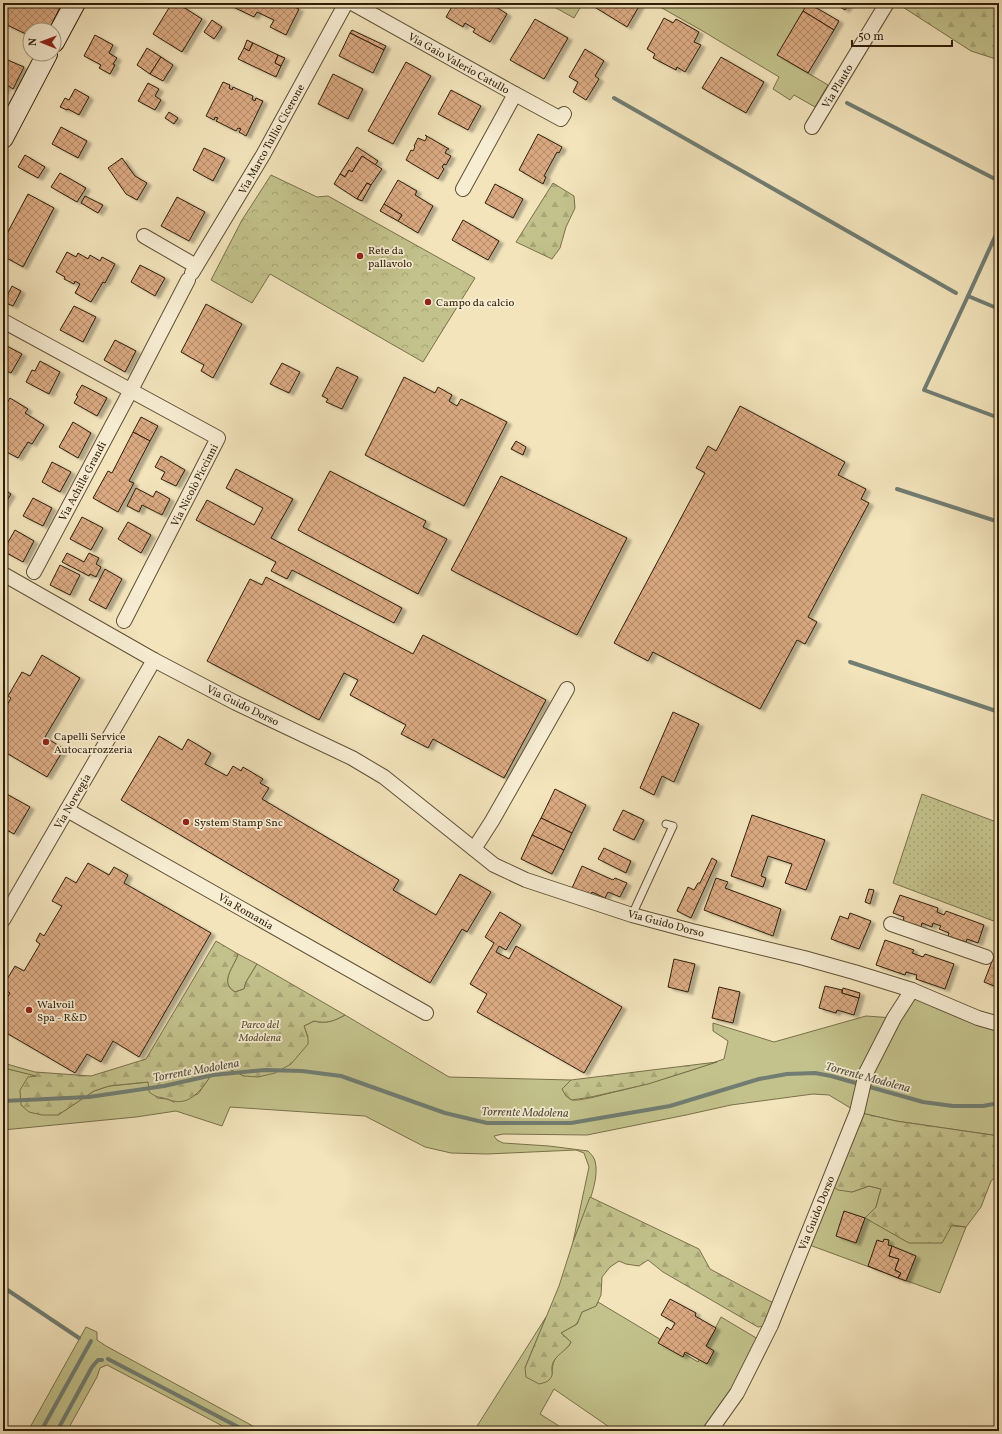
<svg xmlns="http://www.w3.org/2000/svg" width="1002" height="1434" font-family="Vollkorn,serif">
  <defs>
    <pattern id="forest-firs" width="22" height="20" patternUnits="userSpaceOnUse"><rect width="22" height="20" fill="#c3c28c"/><path d="M5 1l3.5 6h-7zM16 11l3.5 6h-7z" fill="#a8a677"/></pattern>
    <pattern id="park-crowns" width="20" height="18" patternUnits="userSpaceOnUse"><rect width="20" height="18" fill="#c3c28c"/><path d="M2 6a3 3 0 1 1 6 0M12 15a3 3 0 1 1 6 0" fill="none" stroke="#a8a677"/></pattern>
    <pattern id="garden-dots" width="8" height="8" patternUnits="userSpaceOnUse"><rect width="8" height="8" fill="#c3c28c"/><path d="M2 2h.1M6 6h.1" fill="none" stroke="#a8a677" stroke-width="1.8" stroke-linecap="round"/></pattern>
    <pattern id="building-cross-hatch" width="8" height="8" patternUnits="userSpaceOnUse"><rect width="8" height="8" fill="#dbaa83"/><path d="M0 0l8 8M0 8l8-8" fill="none" stroke="#b28a69"/></pattern>
    <filter id="shadow"><feDropShadow dx="4.5" dy="2.5" stdDeviation="1" flood-color="#0004"/></filter>
  </defs>
  <rect width="100%" height="100%" fill="#f3e4bc"/>
  <filter id="stains"><feTurbulence type="fractalNoise" baseFrequency=".005" numOctaves="4"/><feColorMatrix values="0 0 0 0 .2 0 0 0 0 .09 0 0 0 0 .02 0 0 0 .5 -.17"/></filter>
  <radialGradient id="worn" r=".72"><stop offset=".6" stop-color="#630" stop-opacity="0"/><stop offset="1" stop-color="#630" stop-opacity=".3"/></radialGradient>
  <!-- grass -->
  <g fill="#c3c28c" stroke="#79704a">
    <polygon points="547,3 583,3 574,18"/>
    <polygon points="653,3 809,3 778,55 828,85 815,107 794,95 790,100 773,89 779,77 701,30"/>
    <path d="M238 954 257 964 246 982 244 989 235 992C218 982 235 966 238 954Z"/>
    <path d="M912 990 999 1024V1136L896 1121 857 1112 829 1095 813 1094 731 1105 686 1115 587 1135 503 1134 494 1136 497 1140 503 1143 549 1146 588 1151C591 1154 594 1157 595 1161 601 1183 581 1221 573 1242L589 1167 584 1153 576 1150 487 1154 451 1153 425 1147 365 1116 230 1107 222 1126 176 1111 136 1117 3 1130 4 1068 38 1076 58 1115 94 1091 109 1086 149 1082 157 1098 167 1099 174 1102 198 1094 216 1068H227L244 1076 308 1037 304 1026 314 1021C326 1024 334 1021 345 1015L449 1077 571 1080 562 1089C565 1093 567 1099 573 1100 579 1101 599 1096 606 1094 646 1085 685 1073 724 1059L728 1041 713 1031V1023L774 1042 866 1016 894 1018Z"/>
    <polygon points="828,1183 852,1192 869,1186 881,1189 876,1207 865,1218 966,1227 940,1293 804,1243"/>
    <path d="M598 1302 698 1362 721 1317 763 1342 710 1431H615L554 1389 540 1414 567 1431H474L546 1317 525 1368 552 1375C552 1367 553 1360 559 1353 565 1348 567 1350 571 1342L561 1333 577 1324 582 1312 596 1306Z"/>
    <polygon points="86,1327 97,1332 97,1340 106,1346 262,1431 232,1431 107,1365 100,1368 97,1377 67,1431 28,1431"/>
  </g>
  <!-- forest -->
  <g fill="url(#forest-firs)" stroke="#79704a">
    <polygon points="899,3 999,3 999,60 971,51 898,4"/>
    <polygon points="553,183 574,196 575,208 566,227 560,248 552,259 516,242"/>
    <path d="M216 941 238 954C235 966 218 982 235 992L244 989 246 982 257 964 345 1015C334 1021 327 1024 314 1021L304 1026 308 1038V1044L291 1064 275 1073 258 1077 244 1076 227 1068H216C206 1082 194 1106 173 1101 171 1101 169 1099 167 1099 158 1096 159 1099 149 1092L148 1082 109 1086 94 1091 58 1115H42L29 1112 21 1105 20 1090 28 1077 36 1076 4 1068 3 1069V1063L35 1072 91 1076 146 1059Z"/>
    <polygon points="717,1062 648,1084 591,1097 572,1100 566,1096 562,1089 571,1080"/>
    <polygon points="857,1112 896,1121 999,1136 999,1174 991,1181 981,1207 966,1227 952,1225 942,1243 909,1243 865,1218 876,1207 881,1189 869,1186 852,1192 838,1190 828,1183"/>
    <path d="M590 1197 699 1249 710 1269 779 1306 771 1325 758 1327 663 1272 648 1260 639 1266 626 1264 619 1261 610 1267 602 1277 601 1295 596 1306 582 1312 577 1324 561 1333 571 1342C567 1351 554 1355 552 1366 551 1371 554 1374 550 1379 548 1382 543 1383 539 1384L526 1377 525 1368 559 1286 573 1242Z"/>
  </g>
  <!-- park -->
  <polygon fill="url(#park-crowns)" stroke="#79704a" points="271,175 317,197 328,196 475,278 423,362 270,274 252,303 211,280 242,220"/>
  <!-- garden -->
  <polygon fill="url(#garden-dots)" stroke="#79704a" points="922,794 999,823 999,923 893,883"/>
  <g fill="none" stroke-linecap="round" stroke-linejoin="round">
    <!-- stream -->
    <g stroke="#717d72" stroke-width="4">
      <polyline points="614,98 956,293"/>
      <polyline points="847,103 999,181"/>
      <polyline points="999,228 968,296 999,309"/>
      <polyline points="992,243 999,246"/>
      <polyline points="968,296 924,390 999,418"/>
      <polyline points="897,489 999,522"/>
      <polyline points="850,662 999,712"/>
      <polyline points="3,1101 89,1097 164,1086 213,1075 265,1070 302,1071 341,1076 445,1113 487,1123 571,1123 670,1106 759,1079 787,1074 815,1073 831,1076 923,1102 953,1106 983,1106 999,1103"/>
      <polyline points="3,1287 79,1338"/>
      <polyline points="108,1359 246,1431"/>
      <polyline points="41,1431 91,1341"/>
      <polyline points="57,1431 92,1367 98,1360 102,1360"/>
    </g>
  </g>
  <!-- building -->
  <g fill="url(#building-cross-hatch)" stroke="#2f1e08" filter="url(#shadow)">
    <polygon points="3,3 21,3 24,4 24,3 62,3 49,30 30,30 30,36 3,23"/>
    <polygon points="172,3 177,3 202,19 182,52 153,34"/>
    <polygon points="225,3 286,3 299,9 286,35 270,27 274,20 257,12 254,17"/>
    <polygon points="454,3 481,3 488,7 490,3 507,14 490,42 473,32 475,29 465,23 463,27 446,17"/>
    <polygon points="588,3 641,3 627,27"/>
    <polygon points="808,3 839,21 834,30 803,11"/>
    <polygon points="834,3 848,3 849,4 845,10"/>
    <polygon points="803,11 834,30 808,73 777,55"/>
    <polygon points="664,18 673,23 676,19 699,32 694,42 701,45 685,72 677,67 676,70 653,58 655,54 647,49"/>
    <polygon points="535,19 568,38 544,79 510,60"/>
    <polygon points="212,20 222,27 214,39 204,32"/>
    <polygon points="352,30 386,46 384,50 350,33"/>
    <polygon points="350,33 384,50 373,73 339,56"/>
    <polygon points="95,35 113,45 109,53 117,58 113,64 115,65 110,74 99,68 101,65 84,56"/>
    <polygon points="247,40 253,43 249,51 244,48"/>
    <polygon points="253,43 278,55 275,63 281,66 276,77 238,59 244,48 249,51"/>
    <polygon points="147,48 161,57 150,74 137,65"/>
    <polygon points="585,49 604,61 595,76 599,79 586,100 573,92 578,82 569,77"/>
    <polygon points="278,55 285,58 281,66 275,63"/>
    <polygon points="161,57 173,65 163,81 150,74"/>
    <polygon points="721,57 764,82 746,113 702,88"/>
    <polygon points="3,58 24,67 13,89 7,85 3,93"/>
    <polygon points="406,62 431,76 393,144 368,131"/>
    <polygon points="333,74 363,89 348,119 318,104"/>
    <polygon points="223,82 230,85 229,88 232,90 233,87 253,96 252,99 255,101 256,98 263,101 246,136 239,132 241,129 238,128 236,131 216,121 218,118 215,117 214,120 206,116"/>
    <polygon points="148,83 159,89 155,96 161,100 155,110 138,101"/>
    <polygon points="75,89 89,97 79,115 68,109 67,110 60,107 65,98 69,100"/>
    <polygon points="451,90 481,106 468,130 438,114"/>
    <polygon points="169,112 178,118 174,124 165,118"/>
    <polygon points="61,127 87,141 78,158 52,144"/>
    <polygon points="538,134 562,147 559,153 557,152 544,176 546,177 543,184 519,170"/>
    <polygon points="425,135 449,149 447,149 445,153 451,156 446,165 444,164 442,167 444,169 438,179 406,160 411,150 413,151 415,147 414,146 418,138 425,141 427,137"/>
    <polygon points="357,147 378,161 375,165 362,156 352,172 349,170 345,177 340,174"/>
    <polygon points="204,148 225,158 213,181 193,170"/>
    <polygon points="25,155 45,167 38,178 18,167"/>
    <polygon points="362,156 382,169 371,185 367,183 357,199 334,184 340,174 345,177 349,170 352,172"/>
    <polygon points="122,158 135,176 147,183 137,200 126,194 108,168"/>
    <polygon points="60,173 86,188 77,202 51,187"/>
    <polygon points="398,180 417,191 415,195 433,206 418,233 398,221 402,215 384,204"/>
    <polygon points="367,183 371,185 362,201 357,199"/>
    <polygon points="495,184 523,199 513,218 485,203"/>
    <polygon points="28,194 54,208 23,267 3,256 3,241"/>
    <polygon points="85,196 103,205 98,213 81,203"/>
    <polygon points="177,197 205,212 189,241 161,226"/>
    <polygon points="384,204 402,215 398,221 380,211"/>
    <polygon points="463,220 499,241 488,260 452,240"/>
    <polygon points="67,252 76,257 78,253 88,259 90,255 100,261 102,257 115,264 105,283 103,282 91,302 75,293 80,284 75,281 74,284 64,279 65,277 56,272"/>
    <polygon points="140,265 165,278 155,296 131,282"/>
    <polygon points="12,286 21,291 13,306 4,302"/>
    <polygon points="206,304 242,324 213,378 201,371 204,365 181,352"/>
    <polygon points="74,306 96,317 83,342 60,330"/>
    <polygon points="115,340 136,351 125,372 104,360"/>
    <polygon points="3,344 22,354 11,373 3,369"/>
    <polygon points="40,361 60,372 49,394 26,382 32,370 35,371"/>
    <polygon points="282,363 300,372 289,393 270,384"/>
    <polygon points="337,367 358,377 342,409 326,402 328,399 322,396"/>
    <polygon points="404,377 435,393 438,387 452,395 449,401 457,406 461,399 507,422 464,506 365,455"/>
    <polygon points="82,385 107,398 97,416 74,403 78,396 76,395"/>
    <polygon points="10,398 28,409 25,413 44,425 32,444 28,442 18,458 3,450 3,409"/>
    <polygon points="740,406 845,462 838,475 866,489 861,499 869,503 808,617 817,622 805,644 797,640 760,709 653,652 648,661 614,643 705,473 696,468 708,446 716,451"/>
    <polygon points="141,417 158,426 150,441 133,432"/>
    <polygon points="73,422 91,433 78,458 59,447"/>
    <polygon points="133,432 150,441 129,481 134,483 118,512 93,498 108,471 112,473"/>
    <polygon points="516,441 526,447 523,455 511,449"/>
    <polygon points="161,456 185,470 176,486 161,479 165,472 155,467"/>
    <polygon points="52,462 71,472 60,492 42,482"/>
    <polygon points="236,469 293,499 271,538 402,608 394,623 292,570 287,579 271,571 276,562 196,520 207,500 254,525 263,508 226,488"/>
    <polygon points="330,471 426,521 423,527 447,539 418,594 298,530"/>
    <polygon points="501,476 627,538 577,635 451,570"/>
    <polygon points="136,488 153,497 156,491 170,499 162,515 142,505 139,512 127,506"/>
    <polygon points="3,489 11,494 3,507"/>
    <polygon points="33,498 52,508 43,526 23,516"/>
    <polygon points="82,517 103,528 91,550 70,539"/>
    <polygon points="128,522 151,535 141,553 118,539"/>
    <polygon points="15,530 34,541 23,562 3,551"/>
    <polygon points="67,553 84,562 89,553 99,558 96,564 101,567 96,577 90,574 89,576 62,562"/>
    <polygon points="60,565 80,575 70,595 50,585"/>
    <polygon points="105,569 122,579 106,609 89,600"/>
    <polygon points="266,577 413,654 423,635 546,700 504,778 433,739 428,748 401,734 406,725 350,695 358,680 344,673 319,720 207,661 250,579 262,585"/>
    <polygon points="42,655 80,678 45,737 64,749 47,777 3,751 3,712 11,698 8,696 22,672 30,676"/>
    <polygon points="673,712 699,724 674,782 662,776 654,795 640,788"/>
    <polygon points="159,736 182,750 188,739 211,753 205,764 227,776 233,766 241,771 243,767 263,779 260,783 269,788 262,799 399,880 393,890 436,915 460,874 491,892 467,932 462,929 430,983 121,800"/>
    <polygon points="555,789 586,805 572,833 541,818"/>
    <polygon points="3,792 30,807 14,834 3,828"/>
    <polygon points="623,810 644,820 634,840 613,830"/>
    <polygon points="752,815 825,840 806,890 785,883 792,864 768,856 761,876 766,878 763,887 731,876"/>
    <polygon points="541,818 572,833 564,850 532,835"/>
    <polygon points="532,835 564,850 552,874 521,859"/>
    <polygon points="604,848 631,861 626,873 598,859"/>
    <polygon points="712,858 717,861 691,918 677,911 688,887 694,890 698,883 700,883"/>
    <polygon points="88,863 109,875 114,867 128,875 124,883 211,933 139,1057 113,1041 101,1062 87,1054 75,1073 3,1031 3,1005 10,993 3,989 3,986 15,966 24,971 40,944 36,941 40,933 44,936 62,906 52,901 66,877 76,883"/>
    <polygon points="582,866 613,880 615,878 627,883 620,897 608,892 605,898 592,892 590,896 572,888"/>
    <polygon points="716,878 728,882 725,888 781,909 773,936 704,910"/>
    <polygon points="869,889 874,890 870,904 865,902"/>
    <polygon points="900,895 938,908 937,912 944,915 946,911 984,925 978,943 967,939 966,942 948,936 949,933 939,929 941,926 933,923 932,927 922,923 921,927 903,921 904,917 893,913"/>
    <polygon points="500,912 521,925 506,950 499,946 496,952 509,959 516,946 622,1007 584,1073 477,1012 487,994 470,984 494,943 485,937"/>
    <polygon points="850,913 871,921 859,949 831,939 840,916 848,919"/>
    <polygon points="885,940 914,950 912,953 923,957 925,954 954,964 945,989 916,979 917,975 906,972 905,975 876,965"/>
    <polygon points="999,943 999,988 984,982"/>
    <polygon points="674,959 695,964 688,992 668,987"/>
    <polygon points="825,986 842,990 842,993 859,998 854,1015 837,1010 836,1013 819,1008"/>
    <polygon points="719,987 740,992 733,1023 712,1018"/>
    <polygon points="843,988 860,993 859,998 842,993"/>
    <polygon points="844,1211 865,1218 856,1243 836,1236"/>
    <polygon points="884,1239 889,1240 888,1245 892,1246 889,1256 899,1259 895,1270 901,1273 898,1278 868,1266 877,1240 883,1242"/>
    <polygon points="892,1246 916,1256 906,1281 898,1278 901,1273 895,1270 899,1259 889,1256"/>
    <polygon points="670,1299 696,1313 695,1316 716,1328 706,1346 714,1351 707,1364 685,1352 683,1357 658,1343 667,1327 671,1330 675,1323 661,1315"/>
  </g>
  <g fill="none" stroke-linecap="round" stroke-linejoin="round">
    <!-- lane casing -->
    <g stroke="#605035" stroke-width="9">
      <polyline id="lane" points="632,915 673,826 666,824"/>
    </g>
    <!-- street casing -->
    <g stroke="#605035" stroke-width="16">
      <g id="street">
        <polyline points="352,3 515,94 463,189"/>
        <polyline points="515,94 561,119 564,114"/>
        <polyline points="812,127 887,3"/>
        <polyline points="144,236 196,266"/>
        <polyline points="192,273 263,155 346,3"/>
        <polyline points="3,321 218,438 124,621"/>
        <polyline points="34,572 131,390 188,280"/>
        <polyline points="3,574 154,660 236,703 352,758 384,777 494,865 526,880 632,915 692,931 804,958 854,972 912,990 978,1018 999,1024"/>
        <polyline points="67,810 426,1013"/>
        <polyline points="474,849 492,821 567,689"/>
        <polyline points="3,920 154,660"/>
        <polyline points="891,924 986,957"/>
        <polyline points="710,1431 737,1393 771,1325 857,1112 866,1073 894,1018 912,990"/>
      </g>
    </g>
    <!-- secondary casing -->
    <g stroke="#2f1e08" stroke-width="22">
      <g id="secondary">
        <polyline points="54,42 75,3"/>
        <polyline points="3,138 47,54"/>
      </g>
    </g>
    <!-- lane -->
    <use href="#lane" stroke="#f7edd3" stroke-width="7"/>
    <!-- street -->
    <use href="#street" stroke="#f7edd3" stroke-width="14"/>
    <!-- secondary -->
    <use href="#secondary" stroke="#f7edd3" stroke-width="20"/>
  </g>
  <!-- markers -->
  <g fill="#8f2418" stroke="#f7edd3" stroke-width="1.5">
    <circle cx="360" cy="256" r="4"/>
    <circle cx="428" cy="302" r="4"/>
    <circle cx="46" cy="742" r="4"/>
    <circle cx="186" cy="822" r="4"/>
    <circle cx="29" cy="1010" r="4"/>
  </g>
  <g text-anchor="middle" stroke-width="3.5" stroke-linejoin="round" paint-order="stroke">
    <!-- street labels -->
    <g font-size="11" fill="#2f1e08" stroke="#f7edd3">
      <text transform="translate(459 63) rotate(29)" y="4">Via Gaio Valerio Catullo</text>
      <text transform="translate(837 86) rotate(-59)" y="4">Via Plauto</text>
      <text transform="translate(271 139) rotate(-61)" y="4">Via Marco Tullio Cicerone</text>
      <text transform="translate(82 481) rotate(-62)" y="4">Via Achille Grandi</text>
      <text transform="translate(194 485) rotate(-63)" y="4">Via Nicolò Piccinni</text>
      <text transform="translate(243 705) rotate(26)" y="4">Via Guido Dorso</text>
      <text transform="translate(72 801) rotate(-60)" y="4">Via Norvegia</text>
      <text transform="translate(246 911) rotate(30)" y="4">Via Romania</text>
      <text transform="translate(666 923) rotate(15)" y="4">Via Guido Dorso</text>
      <text transform="translate(816 1213) rotate(-68)" y="4">Via Guido Dorso</text>
    </g>
    <!-- poi labels -->
    <g font-size="11" fill="#2f1e08" stroke="#f7edd3" text-anchor="start">
      <text x="368" y="254">Rete da<tspan x="368" dy="13">pallavolo</tspan></text>
      <text x="436" y="306">Campo da calcio</text>
      <text x="54" y="740">Capelli Service<tspan x="54" dy="13">Autocarrozzeria</tspan></text>
      <text x="194" y="826">System Stamp Snc</text>
      <text x="37" y="1008">Walvoil<tspan x="37" dy="13">Spa - R&amp;D</tspan></text>
    </g>
    <!-- park labels -->
    <g font-size="11" font-style="italic" fill="#5b4f30" stroke="#f7edd3">
      <text x="260" y="1028">Parco del<tspan x="260" dy="13">Modolena</tspan></text>
    </g>
    <!-- water labels -->
    <g font-size="12" font-style="italic" fill="#504e3d" stroke="#f7edd3">
      <text transform="translate(196 1070) rotate(-10)" y="4">Torrente Modolena</text>
      <text transform="translate(868 1077) rotate(15)" y="4">Torrente Modolena</text>
      <text transform="translate(525 1112) rotate(1)" y="4">Torrente Modolena</text>
    </g>
  </g>
  <!-- margin -->
  <rect width="1002" height="1434" fill="none" stroke="#f3e4bc" stroke-width="16"/>
  <rect x="4" y="4" width="994" height="1426" fill="none" stroke="#2f1e08" stroke-width="2"/>
  <rect x="8" y="8" width="986" height="1418" fill="none" stroke="#2f1e08"/>
  <!-- north arrow -->
  <g transform="translate(42 42) rotate(271)"><circle r="19" fill="#f7edd3" stroke="#a79a82"/>
  <path d="M0-3L7 15L0 10L-7 15Z" fill="#8f2418"/>
  <text y="-6" font-size="11" font-weight="bold" text-anchor="middle" fill="#2f1e08">N</text>
  </g>
  <!-- scale -->
  <path d="M852 40v6h100v-6" fill="none" stroke="#2f1e08" stroke-width="2"/>
  <text x="858" y="40" font-size="12" fill="#2f1e08" stroke="#f7edd3" stroke-width="3" paint-order="stroke">50 m</text>
  <rect width="100%" height="100%" filter="url(#stains)"/>
  <rect width="100%" height="100%" fill="url(#worn)"/>
</svg>
